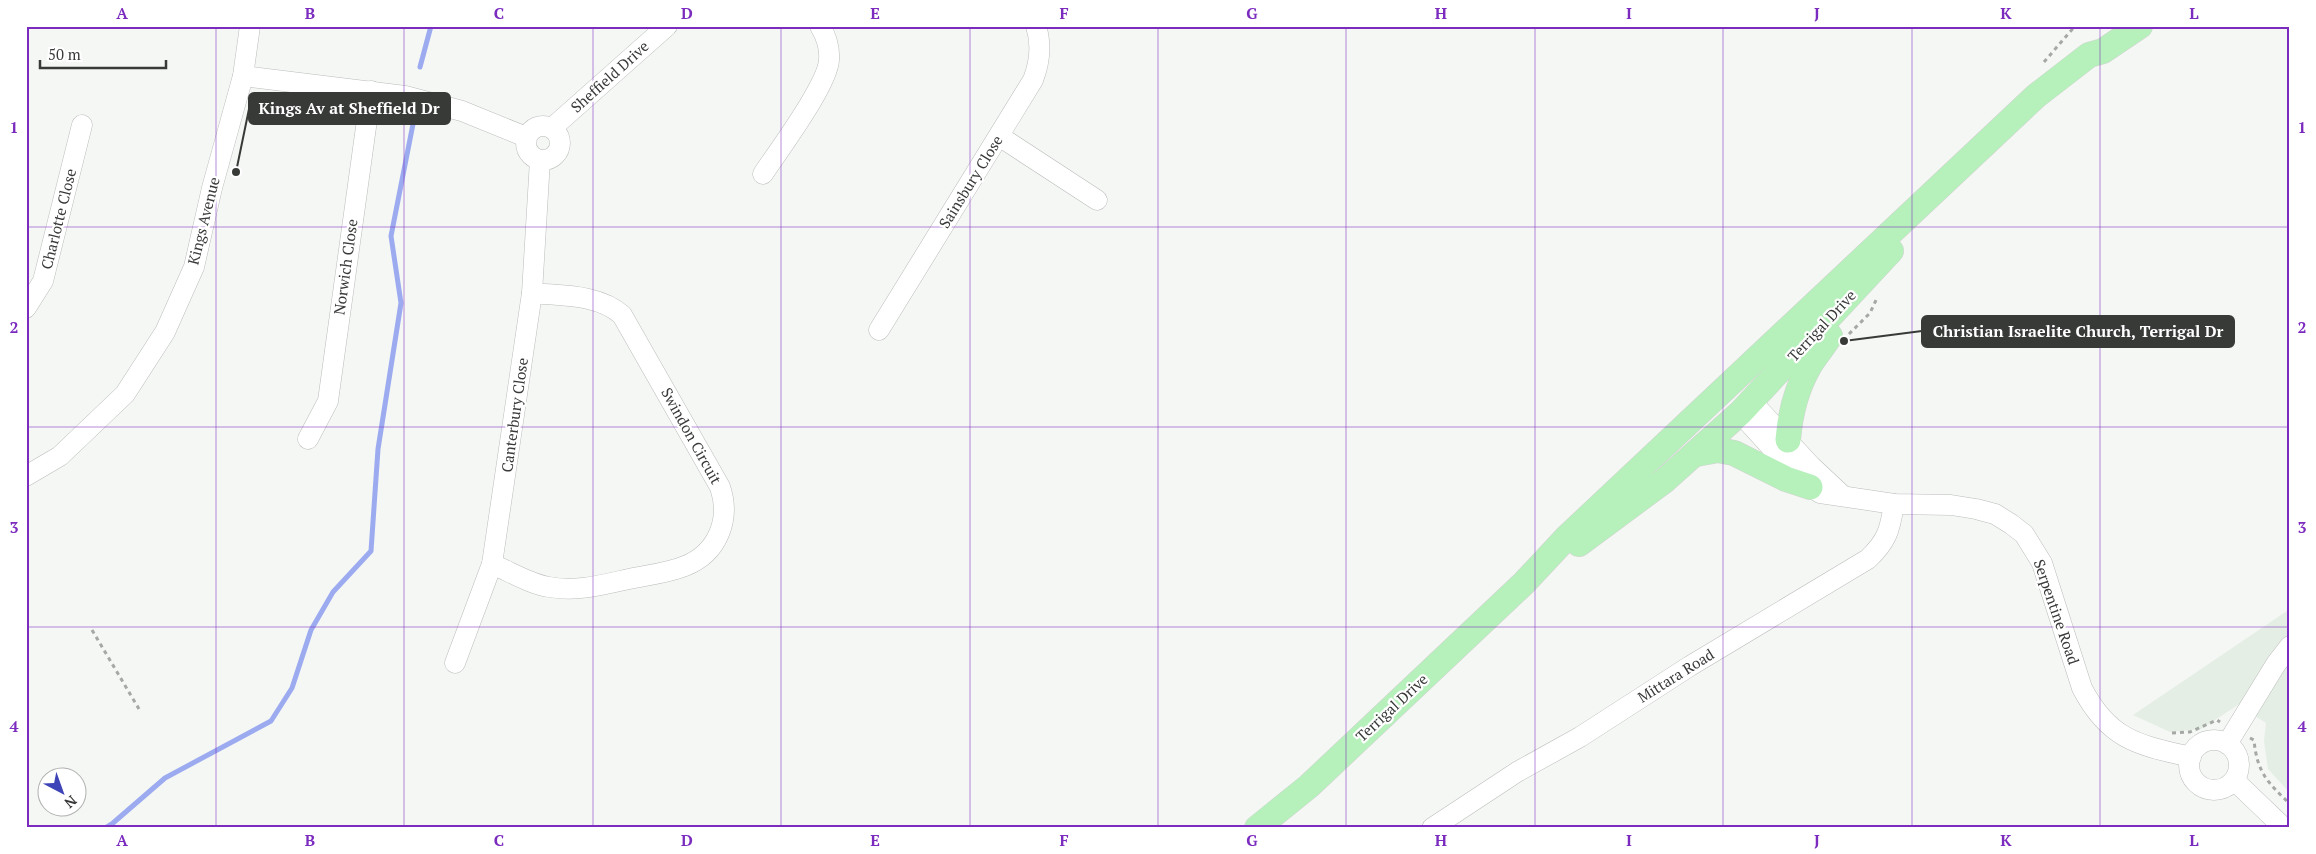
<svg xmlns="http://www.w3.org/2000/svg" width="2316" height="854" font-family="'PT Serif',serif">
  <rect width="100%" height="100%" fill="#f4f7f4"/>
  <!-- built -->
  <polygon fill="#e5eee5" points="2290,609 2290,793 2268,769 2264,741 2266,723 2238,705 2201,729 2170,732 2133,715"/>
  <g fill="none" stroke-linecap="round" stroke-linejoin="round">
    <!-- stream -->
    <g stroke="#9caaf0" stroke-width="5">
      <polyline points="420,67 431,26"/>
      <polyline points="105,828 113,823 165,778 271,721 292,688 311,630 333,592 371,551 378,449 401,303 391,236 413,124"/>
    </g>
    <!-- minor casing -->
    <g stroke="#babdba" stroke-width="21">
      <g id="minor">
        <polyline points="243,76 405,96 462,111 526,137"/>
        <circle cx="543" cy="143" r="17"/>
        <polyline points="552,128 667,26"/>
        <polyline points="999,136 1097,200"/>
        <path d="M763 174C779 150 828 84 829 60 830 48 826 36 820 26"/>
        <polyline points="26,308 43,281 82,125"/>
        <path d="M879 330 1033 80C1040 62 1042 45 1036 26"/>
        <polyline points="1752,402 1811,466 1842,495"/>
        <path d="M1740 413 1801 480 1820 493 1894 504 1951 505 1976 509 1995 514 2011 524 2024 534 2042 563 2082 688C2109 740 2138 745 2191 757"/>
        <polyline points="308,439 328,401 371,91"/>
        <polyline points="26,476 60,456 125,394 165,332 194,267 212,188 243,76 250,26"/>
        <path d="M492 564C511 572 530 584 549 587 577 592 602 585 629 579 648 575 668 573 685 566 718 553 731 519 720 487L622 315C599 294 562 296 532 293"/>
        <polyline points="455,663 492,564 532,293 540,160"/>
        <circle cx="2214" cy="765" r="25"/>
        <polyline points="2227,744 2276,664 2290,646"/>
        <polyline points="2235,781 2284,828"/>
        <path d="M1432 828 1517 772 1580 737 1690 666 1868 559C1887 541 1890 530 1894 504"/>
      </g>
    </g>
    <!-- major casing -->
    <g stroke="#d3d4d3" stroke-width="26">
      <g id="major">
        <path d="M1788 440C1790 414 1796 389 1810 365 1816 355 1824 346 1830 336"/>
        <polyline points="1696,454 1718,450 1734,453 1786,479 1810,487"/>
        <polyline points="1579,544 1664,481 1740,413 1891,251"/>
        <polyline points="1257,828 1309,786 1524,583 1567,537 2036,96 2089,55 2103,51 2140,26"/>
      </g>
    </g>
    <!-- path -->
    <g stroke="#a5a8a5" stroke-width="3" stroke-dasharray="4 4" stroke-linecap="butt">
      <polyline points="2044,62 2075,26"/>
      <polyline points="1849,334 1870,313 1877,298"/>
      <polyline points="92,630 139,709"/>
      <polyline points="2172,733 2190,732 2217,720 2220,722"/>
      <path d="M2250 738 2254 740C2257 772 2267 782 2290 804"/>
    </g>
    <!-- minor -->
    <use href="#minor" stroke="#fff" stroke-width="20"/>
    <!-- major -->
    <use href="#major" stroke="#b6f0bb" stroke-width="25"/>
  </g>
  <!-- grid -->
  <path fill="none" stroke="#7b2cbf" stroke-width="1" stroke-opacity="0.55" d="M216 26V828M404 26V828M593 26V828M781 26V828M970 26V828M1158 26V828M1346 26V828M1535 26V828M1723 26V828M1912 26V828M2100 26V828M26 227H2290M26 427H2290M26 627H2290"/>
  <g text-anchor="middle" stroke-width="4.5" stroke-linejoin="round" paint-order="stroke">
    <!-- street labels -->
    <g font-size="15" fill="#383a38" stroke="#fff">
      <text transform="translate(610 77) rotate(-42)" y="5">Sheffield Drive</text>
      <text transform="translate(971 182) rotate(-58)" y="5">Sainsbury Close</text>
      <text transform="translate(59 219) rotate(-76)" y="5">Charlotte Close</text>
      <text transform="translate(204 221) rotate(-76)" y="5">Kings Avenue</text>
      <text transform="translate(346 267) rotate(-82)" y="5">Norwich Close</text>
      <text transform="translate(1822 326) rotate(-47)" y="5">Terrigal Drive</text>
      <text transform="translate(515 415) rotate(-82)" y="5">Canterbury Close</text>
      <text transform="translate(691 436) rotate(61)" y="5">Swindon Circuit</text>
      <text transform="translate(2056 612) rotate(71)" y="5">Serpentine Road</text>
      <text transform="translate(1676 676) rotate(-32)" y="5">Mittara Road</text>
      <text transform="translate(1392 708) rotate(-43)" y="5">Terrigal Drive</text>
    </g>
  </g>
  <!-- callouts -->
  <path fill="none" stroke="#383a38" stroke-width="2" d="M236 172L249 109M1844 341L1922 331"/>
  <g fill="#383a38" stroke="#fff" stroke-width="2">
    <circle cx="236" cy="172" r="5"/>
    <circle cx="1844" cy="341" r="5"/>
  </g>
  <g fill="#383a38" stroke="#383a38" stroke-width="2">
    <rect x="249" y="93" width="201" height="31" rx="5"/>
    <rect x="1922" y="316" width="312" height="31" rx="5"/>
  </g>
  <g font-size="16" text-anchor="middle" font-weight="bold" fill="#fff">
    <text x="349" y="114">Kings Av at Sheffield Dr</text>
    <text x="2078" y="337">Christian Israelite Church, Terrigal Dr</text>
  </g>
  <!-- border -->
  <rect width="2316" height="854" fill="none" stroke="#ffffff" stroke-width="55"/>
  <!-- north arrow -->
  <g transform="translate(62 792) rotate(139)"><circle r="24" fill="#ffffff" stroke="#afb0af"/>
  <path d="M0-4L9 19L0 12L-9 19Z" fill="#3e43b7"/>
  <text y="-8" font-size="14" font-weight="bold" text-anchor="middle" fill="#383a38">N</text>
  </g>
  <!-- scale -->
  <path d="M40 60v8h126v-8" fill="none" stroke="#383a38" stroke-width="2.5"/>
  <text x="48" y="60" font-size="15" fill="#383a38" stroke="#ffffff" stroke-width="4" paint-order="stroke">50 m</text>
  <rect x="28" y="28" width="2260" height="798" fill="none" stroke="#7b2cbf" stroke-width="2"/>
  <g font-size="16" text-anchor="middle" font-weight="bold" fill="#7b2cbf">
    <text x="122" y="19">A</text>
    <text x="310" y="19">B</text>
    <text x="499" y="19">C</text>
    <text x="687" y="19">D</text>
    <text x="875" y="19">E</text>
    <text x="1064" y="19">F</text>
    <text x="1252" y="19">G</text>
    <text x="1441" y="19">H</text>
    <text x="1629" y="19">I</text>
    <text x="1817" y="19">J</text>
    <text x="2006" y="19">K</text>
    <text x="2194" y="19">L</text>
    <text x="14" y="133">1</text>
    <text x="2302" y="133">1</text>
    <text x="14" y="333">2</text>
    <text x="2302" y="333">2</text>
    <text x="14" y="533">3</text>
    <text x="2302" y="533">3</text>
    <text x="14" y="732">4</text>
    <text x="2302" y="732">4</text>
    <text x="122" y="846">A</text>
    <text x="310" y="846">B</text>
    <text x="499" y="846">C</text>
    <text x="687" y="846">D</text>
    <text x="875" y="846">E</text>
    <text x="1064" y="846">F</text>
    <text x="1252" y="846">G</text>
    <text x="1441" y="846">H</text>
    <text x="1629" y="846">I</text>
    <text x="1817" y="846">J</text>
    <text x="2006" y="846">K</text>
    <text x="2194" y="846">L</text>
  </g>
</svg>
